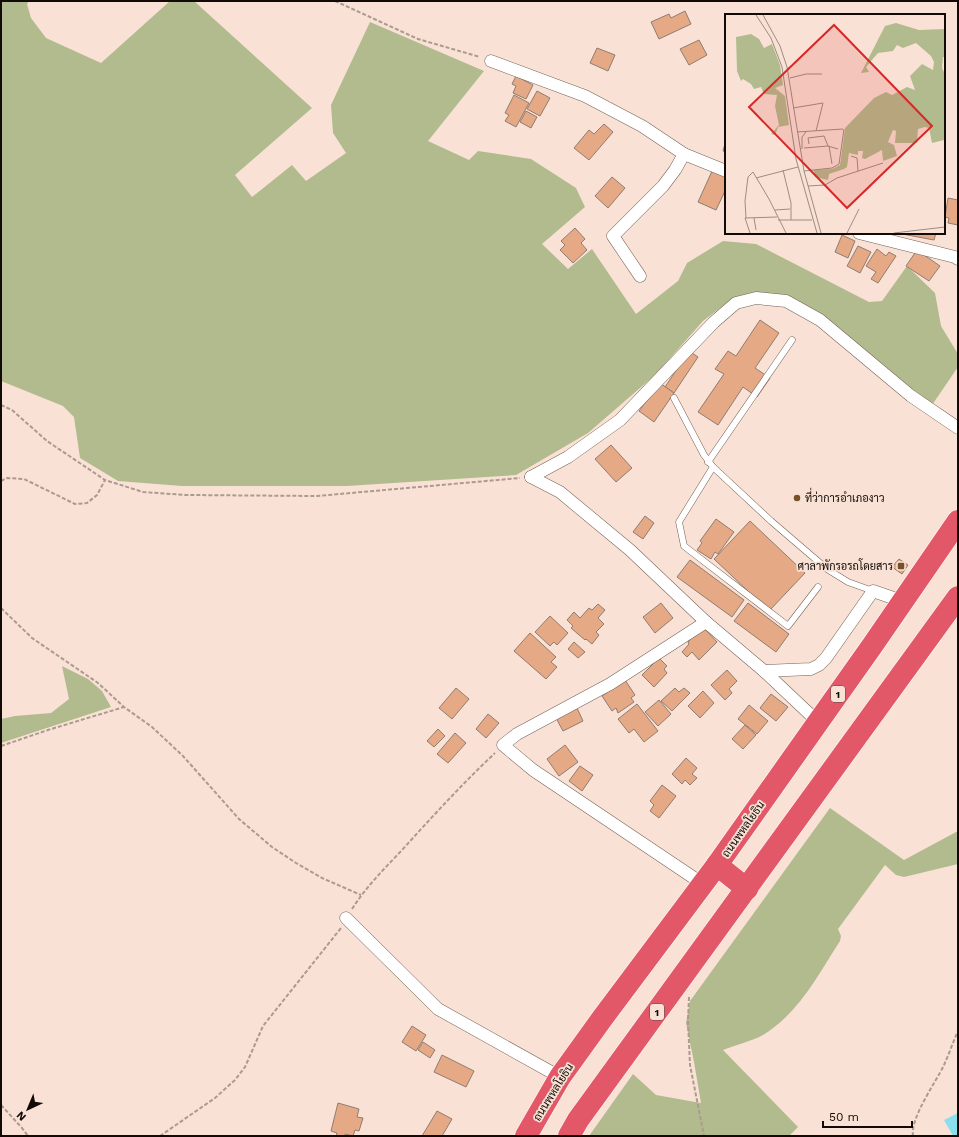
<svg xmlns="http://www.w3.org/2000/svg" width="959" height="1137" font-family="'Work Sans',Sarabun,sans-serif">
  <rect width="100%" height="100%" fill="#f9e2d5"/>
  <!-- green -->
  <g fill="#b2bb8e">
    <polygon points="1,1 29,1 27,4 31,18 46,38 101,63 170,1 194,1 312,108 235,175 252,197 292,165 306,181 346,153 333,133 331,105 370,22 484,71 428,141 469,160 478,151 531,159 576,188 585,207 542,244 568,269 592,249 636,314 678,281 687,263 723,241 756,244 869,302 882,301 907,266 935,293 941,326 958,354 958,367 932,405 823,315 756,293 733,298 703,321 655,375 588,433 516,475 347,486 182,486 118,481 80,458 74,417 63,406 1,381"/>
    <polygon points="62,666 88,679 102,691 111,707 1,743 1,719 15,716 51,713 69,699"/>
    <path d="M830 808 904 860 958 831V864L904 877 896 875 885 865 838 929 841 936 840 941C818 975 799 1013 763 1035 752 1041 735 1045 723 1050L798 1127 789 1136H589L633 1074 656 1095 701 1103 694 1062 686 1023 690 1001Z"/>
  </g>
  <!-- water -->
  <polygon fill="#89dfec" points="958,1113 958,1136 953,1136 944,1120"/>
  <!-- building -->
  <g fill="#e5a986" stroke="#907c70">
    <polygon points="685,11 691,24 659,39 651,22 669,14 671,18"/>
    <polygon points="699,40 707,55 689,65 680,49"/>
    <polygon points="597,48 615,55 608,71 590,63"/>
    <polygon points="516,76 533,85 526,99 513,93 516,86 512,84"/>
    <polygon points="537,91 550,98 540,116 527,109"/>
    <polygon points="514,95 529,103 516,127 505,121 509,115 505,113"/>
    <polygon points="526,111 537,117 531,128 520,122"/>
    <polygon points="604,124 613,132 589,160 574,148 589,130 594,134"/>
    <polygon points="726,140 726,152 723,151"/>
    <polygon points="713,169 726,175 726,189 716,210 698,202"/>
    <polygon points="612,177 625,188 608,208 595,196"/>
    <polygon points="948,198 958,200 958,225 948,223 949,218 945,217"/>
    <polygon points="575,228 585,239 581,243 587,250 573,263 560,250 565,245 561,241"/>
    <polygon points="902,233 936,233 934,240 902,234"/>
    <polygon points="842,235 855,241 848,258 835,252"/>
    <polygon points="858,246 871,252 860,273 847,266"/>
    <polygon points="877,249 886,256 889,252 896,256 878,283 871,279 876,272 866,266"/>
    <polygon points="917,250 940,266 929,281 906,266"/>
    <polygon points="760,320 779,333 755,368 770,378 757,397 743,387 718,425 698,412 724,374 715,369 728,351 736,356"/>
    <polygon points="689,351 698,357 674,393 665,387"/>
    <polygon points="660,383 674,393 654,422 639,411"/>
    <polygon points="611,445 632,468 616,482 595,459"/>
    <polygon points="645,516 654,523 643,539 633,532"/>
    <polygon points="716,519 734,532 718,554 715,552 711,559 697,550 702,543 700,541"/>
    <polygon points="750,521 805,573 769,611 714,559"/>
    <polygon points="899,559 908,565 902,574 892,567"/>
    <polygon points="690,560 744,600 732,617 677,577"/>
    <polygon points="661,603 673,618 655,633 643,617"/>
    <polygon points="748,603 789,634 776,652 734,621"/>
    <polygon points="598,604 605,610 598,618 604,624 596,632 599,635 592,644 586,639 585,640 571,628 573,626 567,620 574,612 580,618 589,608 592,610"/>
    <polygon points="550,616 568,633 557,645 554,642 550,646 535,632"/>
    <polygon points="703,627 717,642 699,660 692,652 687,657 682,652 689,644 688,642"/>
    <polygon points="530,633 556,657 551,662 557,667 546,679 514,651"/>
    <polygon points="574,642 585,652 578,658 568,649"/>
    <polygon points="659,658 667,666 664,669 667,673 654,687 642,675"/>
    <polygon points="727,670 737,681 729,689 732,693 725,700 711,685"/>
    <polygon points="625,680 635,695 631,698 634,702 618,713 616,708 612,711 602,696"/>
    <polygon points="456,688 469,699 452,719 439,708"/>
    <polygon points="675,688 679,692 684,688 690,693 672,711 661,701"/>
    <polygon points="703,691 714,703 700,718 688,706"/>
    <polygon points="771,694 788,707 776,721 760,708"/>
    <polygon points="659,700 671,714 658,726 645,712"/>
    <polygon points="637,704 658,731 644,742 634,729 629,733 618,719"/>
    <polygon points="749,705 768,721 757,734 738,719"/>
    <polygon points="577,708 583,721 563,731 556,718"/>
    <polygon points="488,714 499,723 486,738 476,729"/>
    <polygon points="745,725 756,735 743,749 732,739"/>
    <polygon points="438,729 445,736 434,747 427,741"/>
    <polygon points="455,733 466,743 448,763 437,754"/>
    <polygon points="565,745 578,762 559,776 547,759"/>
    <polygon points="686,758 697,768 692,774 697,778 690,785 685,780 682,784 672,774"/>
    <polygon points="580,766 593,775 582,791 569,781"/>
    <polygon points="662,785 676,796 659,818 650,811 654,805 650,801"/>
    <polygon points="412,1026 426,1035 416,1051 402,1042"/>
    <polygon points="423,1042 435,1050 430,1058 418,1050"/>
    <polygon points="442,1055 474,1071 466,1087 434,1072"/>
    <polygon points="338,1103 359,1109 357,1117 363,1118 359,1131 355,1130 353,1136 345,1134 345,1136 336,1136 337,1133 331,1131"/>
    <polygon points="437,1111 452,1119 442,1136 422,1136"/>
  </g>
  <g fill="none" stroke-linecap="round" stroke-linejoin="round">
    <!-- lane casing -->
    <g stroke="#756256" stroke-width="7">
      <g id="lane">
        <polyline points="674,398 704,455 713,467 771,521 827,569 848,582 873,591"/>
        <polyline points="708,462 792,340"/>
        <polyline points="713,467 679,522 684,546 788,626 818,587"/>
      </g>
    </g>
    <!-- street casing -->
    <g stroke="#756256" stroke-width="13">
      <g id="street">
        <polyline points="491,61 585,96 642,126 684,154 726,171"/>
        <polyline points="859,233 955,257 958,259"/>
        <polyline points="640,276 613,236 663,186 675,170 684,154"/>
        <polyline points="531,477 568,457 620,420 714,322 736,303 756,298 786,301 820,320 911,396 958,428"/>
        <polyline points="531,477 560,492 630,550 706,622 764,671 818,722"/>
        <polyline points="764,671 811,669 819,665 826,658 873,591 902,601"/>
        <polyline points="703,884 533,770 503,745 517,734 610,684 706,622"/>
        <polyline points="346,918 438,1009 560,1077"/>
      </g>
    </g>
    <!-- highway casing -->
    <g stroke="#fff" stroke-width="23">
      <g id="highway">
        <polyline points="717,865 747,889"/>
        <polyline points="526,1136 560,1077 601,1020 717,865 872,646 958,521"/>
        <polyline points="569,1136 578,1120 958,597"/>
      </g>
    </g>
    <!-- path -->
    <g stroke="#ac9a90" stroke-width="2" stroke-dasharray="4 2" stroke-linecap="butt">
      <polyline points="335,1 418,39 480,57"/>
      <polyline points="1,405 12,410 47,441 105,480 143,492 186,495 317,496 520,478"/>
      <polyline points="1,481 7,478 24,479 75,504 87,503 97,495 105,480"/>
      <polyline points="1,608 32,638 98,683 124,707 152,727 183,756 239,819 272,847 296,863 322,878 361,895"/>
      <polyline points="1,746 48,730 124,707"/>
      <path d="M352 909C366 887 384 869 402 850 432 817 462 784 495 753"/>
      <polyline points="689,997 688,1021 690,1065 704,1136"/>
      <polyline points="1,1105 22,1128 28,1136"/>
      <polyline points="160,1136 215,1098 235,1080 245,1067 263,1026 341,928"/>
      <path d="M913 1136C910 1118 936 1082 944 1065 949 1054 953 1042 958 1031"/>
    </g>
    <!-- lane -->
    <use href="#lane" stroke="#fff" stroke-width="6"/>
    <!-- street -->
    <use href="#street" stroke="#fff" stroke-width="12"/>
    <!-- highway -->
    <use href="#highway" stroke="#e35868" stroke-width="22"/>
  </g>
  <!-- markers -->
  <g fill="#76512c" stroke="#f9e2d5" stroke-width="1.5">
    <circle cx="797" cy="498" r="4"/>
    <rect x="897" y="562" width="8" height="8" rx="2"/>
  </g>
  <g text-anchor="middle" stroke-width="3.5" stroke-linejoin="round" paint-order="stroke">
    <!-- shield labels -->
    <g fill="#f9e2d5" stroke="#574b44" stroke-width="1">
      <rect x="831" y="686" width="14" height="16" rx="3"/>
      <rect x="650" y="1004" width="14" height="16" rx="3"/>
    </g>
    <g font-size="10" font-weight="bold" fill="#110a06">
      <text x="838" y="698">1</text>
      <text x="657" y="1016">1</text>
    </g>
    <!-- poi labels -->
    <g font-size="11" fill="#110a06" stroke="#f9e2d5" text-anchor="start">
      <text x="805" y="502">ที่ว่าการอำเภองาว</text>
      <text x="893" y="570" text-anchor="end">ศาลาพักรอรถโดยสาร</text>
    </g>
    <!-- street labels -->
    <g font-size="11" fill="#110a06" stroke="#f9e2d5">
      <text transform="translate(743 829) rotate(-55)" y="4">ถนนพหลโยธิน</text>
      <text transform="translate(553 1092) rotate(-58)" y="4">ถนนพหลโยธิน</text>
    </g>
  </g>
  <!-- overview -->
  <g transform="translate(725 14)">
    <rect width="220" height="220" fill="#f9e2d5"/>
    <path d="M171 9 194 16 220 15V43H218L217 54 220 60 219 126 207 129 204 114 200 113 193 115 192 129H170L171 117 168 116 163 128 169 131 172 142 158 147 157 136 140 145 137 144 138 137H133V141L124 139 122 153 119 155 104 160 103 166 90 163 89 156 107 155 115 151 120 114 149 84 161 78 167 81 182 73 190 76 185 62 197 50 208 56 209 48 206 42 191 29 178 34 172 31 168 37 153 39 141 53 144 58 136 59 160 12ZM26 20 34 25 39 34 47 30 55 51 58 71 50 74 60 82 64 111 53 113 50 121 46 120 54 111 50 92 52 81 39 80 36 73 29 75 26 70 18 65 16 67 12 57 11 23Z" fill="#b2bb8e"/>
    <path fill="none" stroke="#9c8c82" stroke-width="1" d="M31 1 46 24 57 53 71 145 92 219M38 1 55 32 62 53 79 157 96 219M65 64 81 60H97M68 94 98 89 91 117M72 118 118 115M84 130 83 124 99 122 103 132M104 132 107 150M79 134 103 132 113 135M77 135V123L81 118M126 142 132 144 133 157M58 156 66 189V206M79 157 107 154 114 150 119 115M31 164 73 153M83 172 100 171 112 164 158 149M50 196 65 195M21 204 20 187 23 163 28 158 44 185 61 219M29 204 31 216M53 206H87M25 219 20 204 52 203M122 219 134 195M169 219 220 213"/>
    <path fill="#d62828" fill-opacity="0.15" stroke="#d62828" stroke-width="2" d="M109 11 207 112 122 194 24 93Z"/>
    <rect width="220" height="220" fill="none" stroke="#110a06" stroke-width="2"/>
  </g>
  <!-- border -->
  <rect width="959" height="1137" fill="none" stroke="#110a06" stroke-width="4"/>
  <!-- north arrow -->
  <g transform="translate(28 1109) rotate(224)" stroke="#f9e2d5" stroke-width="3" paint-order="stroke">
  <path d="M0-3L7 15L0 10L-7 15Z" fill="#110a06"/>
  <text y="-6" font-size="11" font-weight="bold" text-anchor="middle" fill="#110a06">N</text>
  </g>
  <!-- scale -->
  <path d="M823 1121v6h89v-6" fill="none" stroke="#110a06" stroke-width="2"/>
  <text x="829" y="1121" font-size="12" fill="#110a06" stroke="#f9e2d5" stroke-width="3" paint-order="stroke">50 m</text>
</svg>
